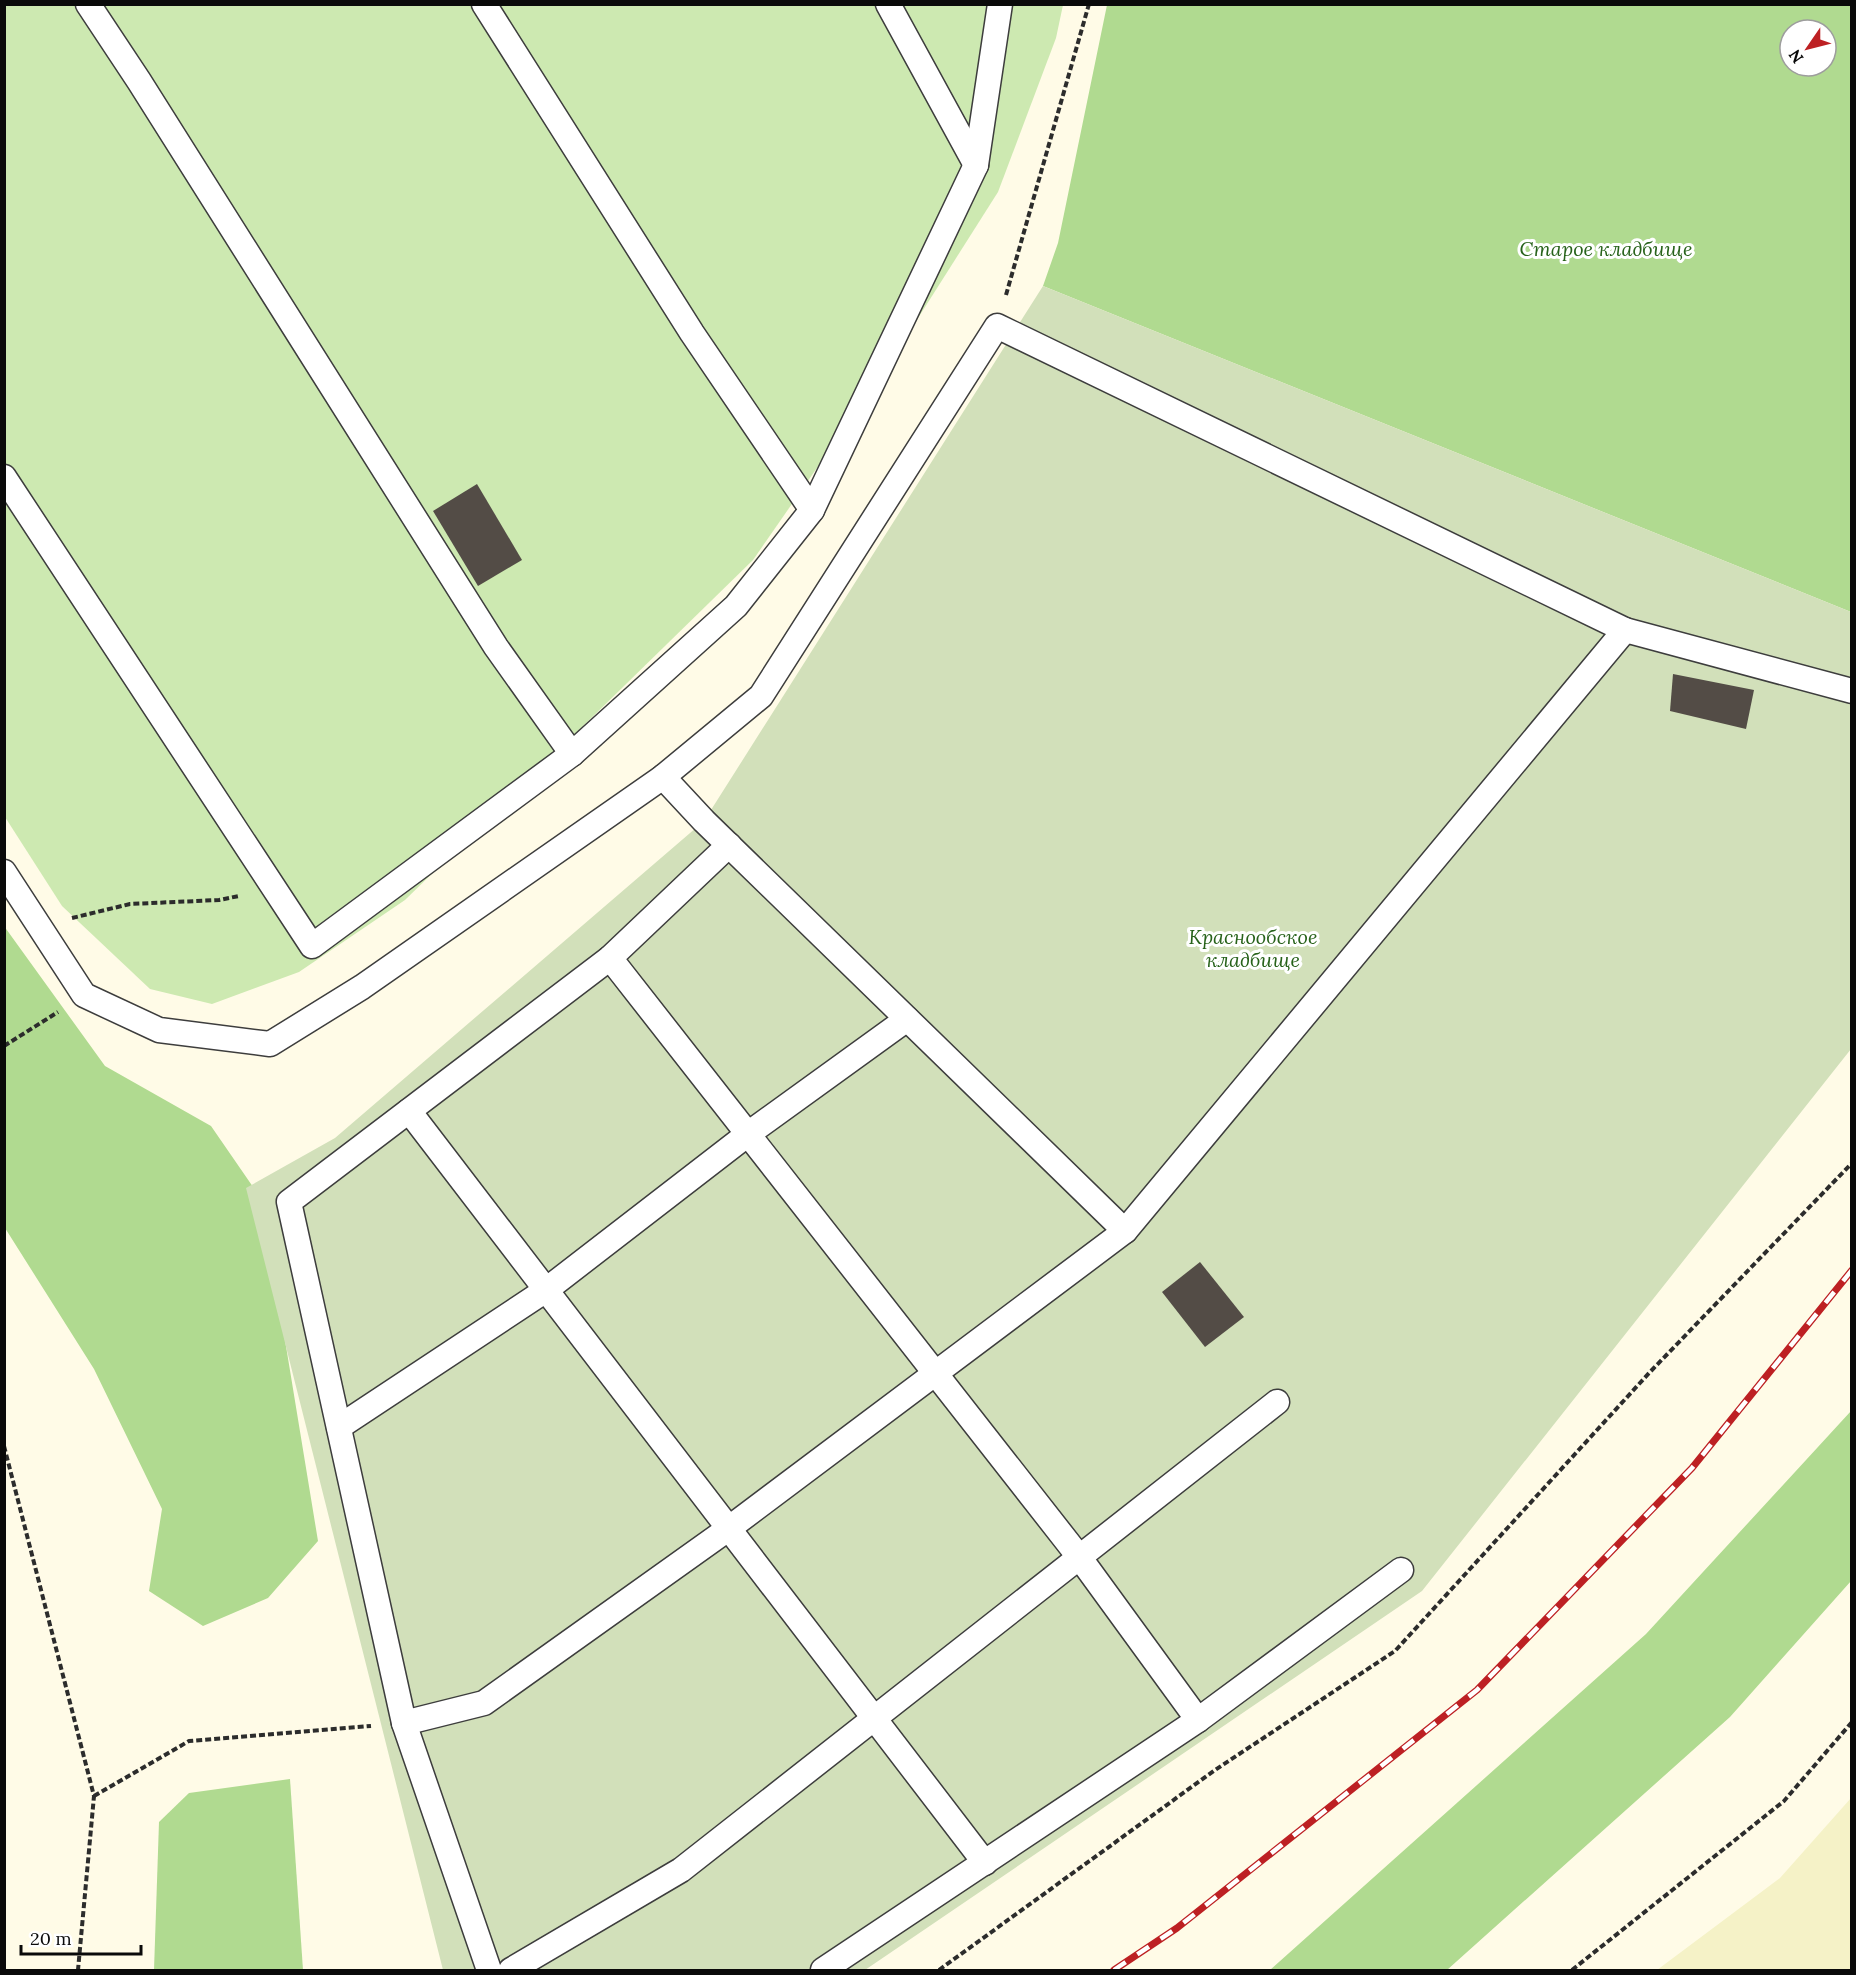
<svg xmlns="http://www.w3.org/2000/svg" width="1856" height="1975" font-family="Lora,serif">
  <rect width="100%" height="100%" fill="#fffbe7"/>
  <!-- farmland -->
  <polygon fill="#f5f2c7" points="1851,1798 1851,1970 1657,1970 1780,1878"/>
  <!-- green -->
  <polygon fill="#cde9b1" points="5,5 1063,5 1056,38 998,192 887,367 753,560 405,900 299,972 212,1004 150,989 62,906 5,817"/>
  <!-- forest -->
  <g fill="#b0da90" fill-rule="evenodd">
    <path d="M1107 5H1851V612L1043 286 1058 243ZM1790 30H1826V66H1790Z"/>
    <polygon points="4,926 105,1066 211,1126 262,1200 318,1541 268,1598 203,1626 149,1591 162,1509 94,1369 5,1228"/>
    <polygon points="1851,1411 1851,1581 1730,1717 1447,1970 1270,1970 1646,1634"/>
    <polygon points="290,1779 303,1970 154,1970 159,1822 189,1793"/>
  </g>
  <!-- cemetery -->
  <polygon fill="#d2e0ba" points="1043,286 1851,612 1851,1049 1422,1591 865,1970 443,1970 246,1188 335,1138 704,821"/>
  <!-- building -->
  <g fill="#534c46">
    <polygon points="477,484 522,560 478,586 433,511"/>
    <polygon points="1673,674 1754,690 1746,729 1670,711"/>
    <polygon points="1200,1262 1244,1317 1205,1347 1162,1292"/>
  </g>
  <g fill="none" stroke-linecap="round" stroke-linejoin="round">
    <!-- lane casing -->
    <g stroke="#3d3d3d" stroke-width="27">
      <g id="lane">
        <polyline points="88,4 139,81 496,647 572,754"/>
        <polyline points="484,4 692,333 812,510"/>
        <polyline points="888,4 976,165"/>
        <polyline points="4,477 312,946 572,754 736,606 812,510 976,165 1000,4"/>
        <polyline points="663,777 704,821 1125,1231"/>
        <polyline points="4,872 84,995 159,1030 270,1044 362,987 663,777 761,696 997,326 1625,630"/>
        <polyline points="610,958 1080,1558 1198,1720"/>
        <polyline points="409,1111 985,1863"/>
        <polyline points="339,1427 546,1290 748,1134 907,1019"/>
        <polyline points="404,1723 484,1703 728,1529 1125,1231 1625,630 1852,691"/>
        <polyline points="489,1970 404,1723 289,1202 610,958 729,845"/>
        <polyline points="511,1970 681,1870 1277,1402"/>
        <polyline points="823,1970 1198,1720 1401,1570"/>
      </g>
    </g>
    <!-- path -->
    <g stroke="#2c2c2c" stroke-width="4" stroke-dasharray="6 3" stroke-linecap="butt">
      <polyline points="1006,295 1089,4"/>
      <polyline points="72,918 130,904 219,900 239,896"/>
      <polyline points="4,1046 58,1012"/>
      <polyline points="4,1446 94,1796 78,1970"/>
      <polyline points="94,1796 189,1741 371,1726"/>
      <polyline points="939,1970 1215,1770 1395,1651 1650,1372 1852,1163"/>
      <polyline points="1572,1970 1784,1801 1852,1722"/>
    </g>
    <!-- lane -->
    <use href="#lane" stroke="#fff" stroke-width="24"/>
    <!-- rail casing -->
    <g stroke="#bd2023" stroke-width="7">
      <polyline id="rail" points="1114,1970 1177,1928 1477,1690 1692,1468 1852,1270"/>
    </g>
    <!-- rail -->
    <use href="#rail" stroke="#fff" stroke-width="4.5" stroke-dasharray="14" stroke-linecap="butt"/>
  </g>
  <g text-anchor="middle" stroke-width="6" stroke-linejoin="round" paint-order="stroke">
    <!-- park labels -->
    <g font-size="20" font-style="italic" fill="#27621a" stroke="#fff">
      <text x="1606" y="256">Старое кладбище</text>
      <text x="1253" y="944">Краснообское<tspan x="1253" dy="23">кладбище</tspan></text>
    </g>
  </g>
  <!-- border -->
  <rect width="1856" height="1975" fill="none" stroke="#0a0a0a" stroke-width="12"/>
  <!-- north arrow -->
  <g transform="translate(1808 48) rotate(235)"><circle r="28" fill="#ffffff" stroke="#9d9d9d" stroke-width="1.5"/>
  <path d="M0-4.5L10 22L0 15L-10 22Z" fill="#bd2023"/>
  <text y="-9" font-size="16" font-weight="bold" text-anchor="middle" fill="#0a0a0a">N</text>
  </g>
  <!-- scale -->
  <path d="M21 1945v9h120v-9" fill="none" stroke="#0a0a0a" stroke-width="3"/>
  <text x="30" y="1945" font-size="18" fill="#0a0a0a" stroke="#ffffff" stroke-width="4.5" paint-order="stroke">20 m</text>
</svg>
